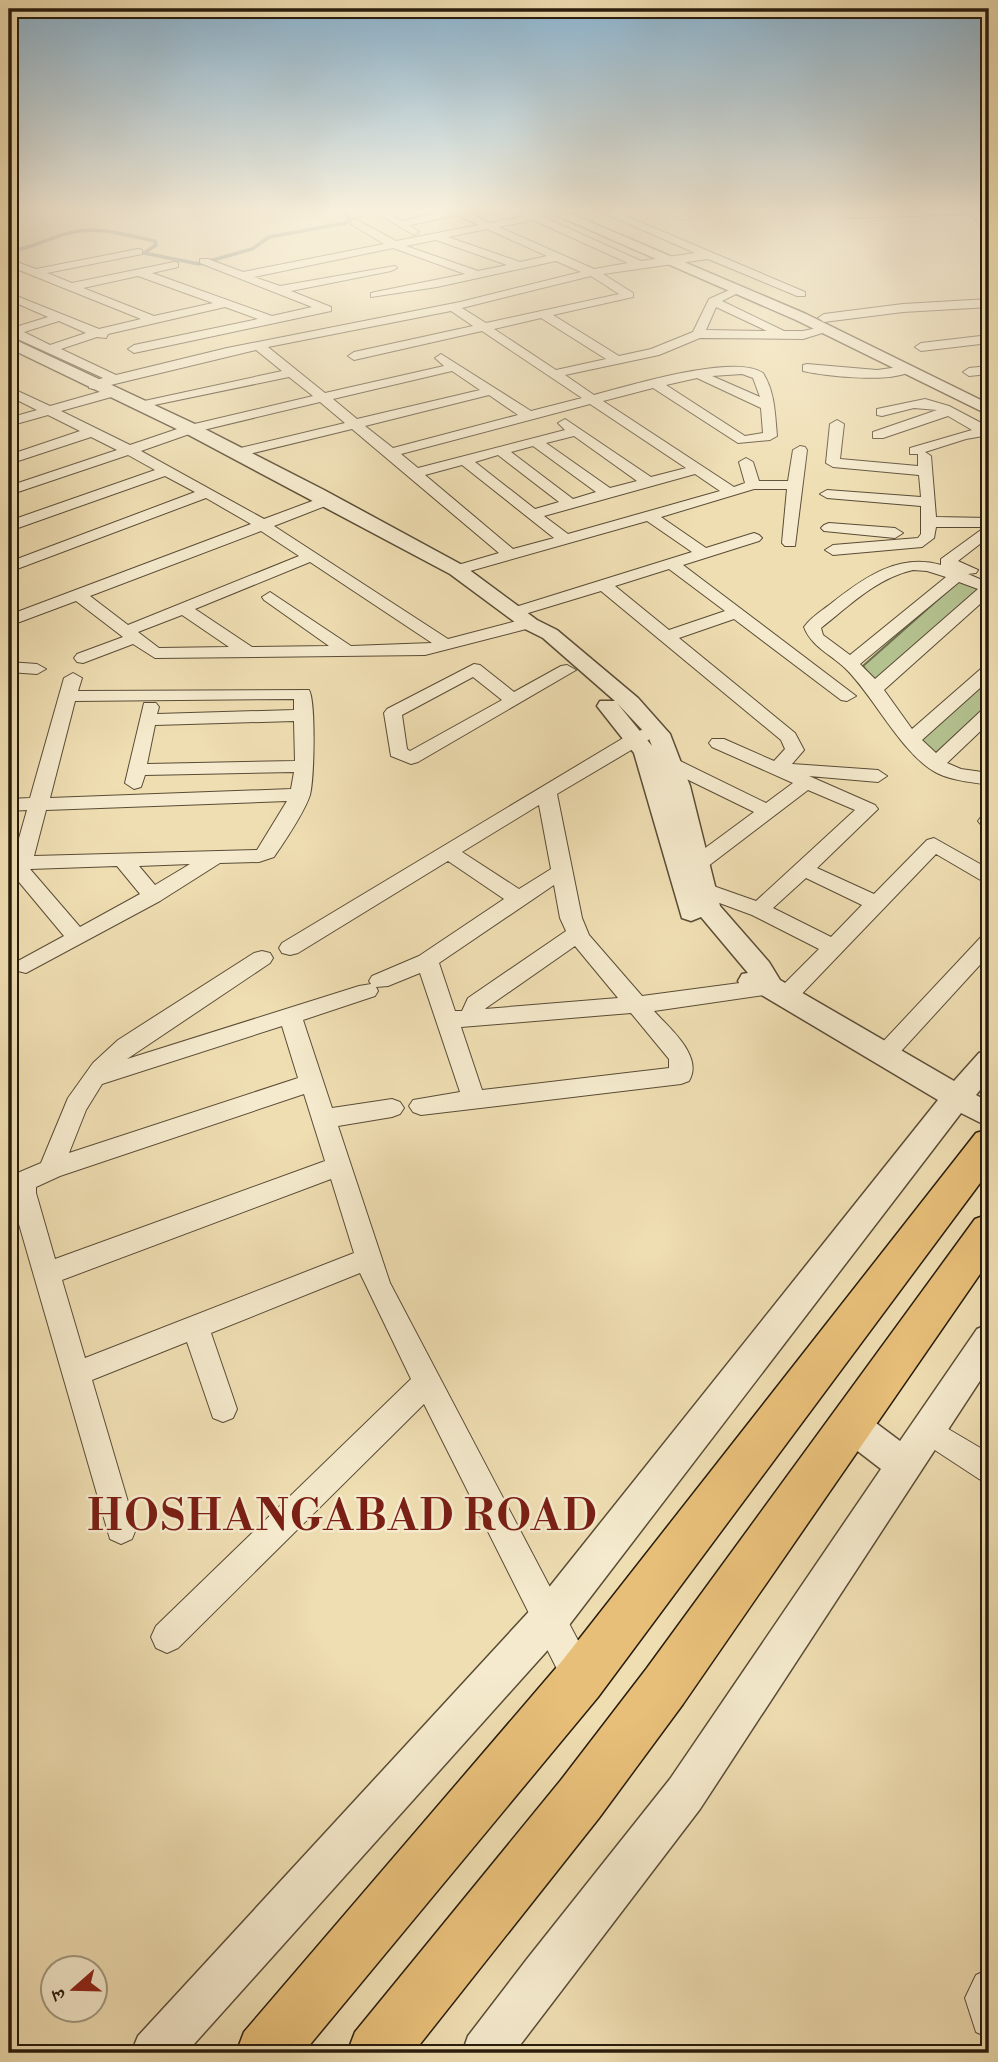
<svg xmlns="http://www.w3.org/2000/svg" width="998" height="2062" font-family="'Libre Bodoni','Noto Serif Devanagari',serif">
  <rect width="100%" height="100%" fill="#efdeb2"/>
  <filter id="stains"><feTurbulence type="fractalNoise" baseFrequency=".00286" numOctaves="4"/><feColorMatrix values="0 0 0 0 .2 0 0 0 0 .09 0 0 0 0 .02 0 0 0 .5 -.17"/></filter>
  <radialGradient id="worn" r=".72"><stop offset=".6" stop-color="#630" stop-opacity="0"/><stop offset="1" stop-color="#630" stop-opacity=".3"/></radialGradient>
  <!-- green -->
  <g fill="#b4c290" stroke="#6e6f4e" stroke-width="2">
    <polygon points="960,580 980,588 875,682 863,666"/>
    <polygon points="989,678 989,704 934,755 918,742"/>
  </g>
  <g fill="none" stroke-linecap="round" stroke-linejoin="round">
    <!-- stream -->
    <path stroke="#6f7b73" stroke-width="3.5" d="M9 251C32 249 50 237 73 232 100 226 129 236 155 241L156 245 144 253 199 264 252 249 269 237 346 223 349 219 342 210"/>
    <!-- minor casing -->
    <g stroke="#5a4c36" stroke-width="2">
      <g id="minor">
        <path d="M372 210H385L402 221 448 210H462L490 223 523 216 516 210H528L641 261 695 253 597 210H612L805 292V296H797L708 259 603 274 633 293V297L553 315 619 356 651 349 693 332 709 299 736 287 742 290 740 292 722 301 784 331H803L826 326 832 330 803 339 700 338 659 355 565 375 594 395C628 386 735 353 763 373 775 392 775 414 777 436L770 440 738 443 653 388 603 401 734 487 745 483 739 462 746 458 753 462 759 481H788L793 450 800 446 805 447 807 450 795 546H785L782 543 787 489H754L661 517 706 548 754 533 759 535 762 538 759 541 683 565 856 696 847 701 841 700 734 619 679 638 795 733 804 750 792 764 878 770 887 776 878 782 809 776 875 805 878 809 817 868 874 894 927 840 934 838 989 869V885L936 854 794 1002 786 1004 778 1002 775 996 777 993 654 1011C669 1028 704 1056 689 1081L681 1084 421 1115 413 1112 409 1106 413 1100 460 1092 420 973 388 986 376 987 378 991 375 996 303 1020 332 1108 392 1099 400 1102 404 1108 400 1114 392 1117 338 1126 390 1283 592 1667 596 1679 592 1691 580 1695 568 1691 424 1404 178 1648 167 1653 156 1648 151 1637 156 1626 411 1379 360 1273 211 1333 237 1409 233 1418 223 1422 213 1418 187 1342 92 1380 136 1529 132 1539 121 1544 110 1539 10 1193 15 1174 41 1163 68 1098 93 1063 118 1040 254 953 262 951 270 953 273 958 270 963 127 1059 359 986 371 984 369 981 372 976 419 956 504 899 448 861 298 953 290 955 282 953 279 948 282 943 630 734 656 725 662 726 665 730 557 794 582 918 589 935 642 996 770 979 778 982 780 988 819 949 752 915 695 894 692 889 695 884 702 882 756 901 855 810 808 790 703 870H689L686 865 689 860 754 812 664 768 662 764 664 760H678L766 803 793 783 712 747 709 743 712 739H724L774 761 785 749 781 740 601 591 515 617 507 612 509 609 692 552 647 521 463 573H451L449 570 451 567 499 553 352 429 237 457 230 453 232 450 345 423 320 402 195 432 141 451 264 519 323 497H333L335 500 333 503 274 526 448 639 528 618 536 623 534 627 425 655 155 658 133 644 83 663 77 662 74 658 77 654 123 637 76 601 9 626V615L251 524 206 498 9 572V562L195 492 165 476 18 528H9V521L155 470 128 455 9 495V486L117 450 91 437 9 464V455L80 431 48 415 9 426V418L37 410 9 396V387L50 406 110 389 115 390V396L61 411 130 445 186 426 313 396 289 377 135 409V403L282 371 256 350 94 389 89 388V382L103 378 9 335V329L48 317 9 300V293L99 329 141 319 9 266V259L36 269 138 249 142 250V254L47 273 72 283 174 262 178 263V267L152 273 272 316 312 307 200 263V259H208L243 272 384 244 351 224V220L355 219 396 241 478 225 457 215 410 225 419 232 414 235ZM533 220 628 263 594 269 499 227ZM487 229 547 256 520 262 448 237ZM436 240 507 265 478 271 406 246ZM393 248 465 274 375 292 371 293V297L437 287 556 261 581 272 460 302 227 348 116 375 61 349 97 337 106 338 108 334 225 307 258 319 134 345 128 349 134 353 331 311V307L291 291 391 271 397 268 395 266 280 286 254 277ZM138 276 213 303 154 316 83 288ZM591 276 619 294 486 323 462 308ZM716 307 767 331 706 330ZM451 311 473 326 354 352 348 356 354 360 482 331 582 398 531 411 441 354 435 358 444 366 325 393 268 347ZM541 318 606 359 556 370 494 329ZM59 321 86 333 50 345 24 332ZM452 371 480 390 357 419 333 399ZM742 374 753 378 760 397 712 376ZM697 378 761 408 763 433 745 436 666 385ZM489 395 518 415 393 448 365 426ZM590 404 686 468 651 477 565 419 558 423 565 430 418 468 401 454ZM574 436 637 481 610 488 546 443ZM533 446 596 492 573 499 511 452ZM498 455 559 502 535 509 475 462ZM462 465 554 538 513 549 425 475ZM695 474 720 491 568 534 544 516ZM261 531 299 556 128 625 90 596ZM310 562 432 643 351 646 270 592 262 597 264 600 329 646 252 647 195 609ZM669 569 725 611 669 630 615 586ZM182 615 229 647 159 648 138 632ZM539 805 551 869 519 889 462 852ZM806 878 862 905 831 937 773 908ZM554 885 560 918 566 931 468 998 462 1011H455L439 963ZM575 946 618 998 485 1009 486 1008ZM631 1013 669 1059V1068L482 1090 461 1027ZM282 1026 298 1078 69 1153 86 1110 102 1084ZM304 1094 325 1161 55 1259 36 1193V1187L60 1176ZM331 1179 354 1253 85 1358 62 1280Z"/>
        <polygon points="663,210 678,210 692,218 683,220"/>
        <polygon points="979,210 989,223 989,232 985,231 971,214 846,218 841,215 846,212"/>
        <polygon points="989,299 989,307 903,312 824,322 818,318 824,314 903,304"/>
        <polygon points="989,335 989,343 921,351 915,347 921,343"/>
        <path d="M807 364 877 370 906 366 912 370C895 384 825 376 803 371V365Z"/>
        <polygon points="989,366 989,374 969,376 963,372 969,368"/>
        <path d="M925 399 949 406 989 427V435L966 439 925 452 931 456 936 517 989 518V537L958 561 978 570 976 573 968 574 989 583V596L884 690 912 729 983 667 989 666V680L922 740 936 753 983 709 989 708V723L947 763 961 769 989 773V785C972 782 953 781 937 773 902 755 874 696 845 668 830 654 811 646 804 627 811 617 823 610 833 602 865 577 899 553 941 565V559L985 527H936L934 538 922 547 833 555 825 550 833 545 918 538 921 534V506L827 498 820 494 827 490 921 497 919 475 833 467 826 463 830 424 837 420 844 424 840 459 918 466V454H910V448L972 430 948 416 883 438H873V432L937 410 914 408 882 416 877 415V409ZM913 570 927 571 946 577 850 655 823 635 821 628C849 606 877 578 913 570ZM959 582 978 589 875 679 860 664Z"/>
        <polygon points="829,523 895,528 903,533 895,538 824,531 821,528 824,525"/>
        <polygon points="9,662 37,664 46,669 37,674 9,672"/>
        <path d="M474 664 480 665 514 692 561 666 567 665 576 670 418 762 411 764 391 756 384 713 387 709ZM473 677 502 700 410 751 407 749 402 715Z"/>
        <path d="M73 673 82 678 78 691 309 690C316 702 314 779 310 795 304 813 285 841 274 857L259 862 220 863 160 901 26 973 18 971 15 966 18 961 64 936 9 870V857L14 856 27 810 9 811V799L30 798 64 678ZM294 699V710L157 714 159 707 156 703H144L125 783 134 789 141 787 145 775 294 772 291 789 50 798 75 701ZM294 721 295 761 147 764 155 725ZM287 801 257 850 34 856 46 810ZM190 864 155 885 139 866ZM117 866 140 894 80 927 30 869Z"/>
        <polygon points="988,815 989,815 989,828 982,826 978,821 981,817"/>
        <polygon points="989,935 989,955 893,1060 885,1062 877,1060 873,1054 877,1048 981,937"/>
        <polygon points="928,1417 989,1453 989,1483 979,1479 918,1439 914,1430 918,1421"/>
        <polygon points="989,1969 989,2038 976,2032 965,1998 976,1975"/>
      </g>
    </g>
    <!-- tertiary casing -->
    <g stroke="#5a4c36" stroke-width="3">
      <g id="tertiary">
        <polygon points="544,210 562,210 806,314 989,404 989,415 796,320"/>
        <path d="M9 337 197 425 324 490 464 566 537 620 557 630 638 698 670 734 690 786 720 906 769 962 780 980 954 1081 979 1053 989 1050V1079L976 1095 989 1102V1127L961 1113 563 1633 186 2053H131L138 2036 535 1605 938 1100 760 994 742 988 738 981 742 974 748 973 701 917 691 921 682 918 634 753 597 706 600 701H615L543 638 523 628 450 574 185 433 9 348ZM617 703 648 736 652 746Z"/>
        <polygon points="989,1324 989,1367 700,1809 514,2053 462,2053 468,2036 527,1959 670,1779 881,1469 838,1436 833,1425 838,1414 851,1409 864,1414 900,1441 977,1329"/>
      </g>
    </g>
    <!-- primary casing -->
    <g stroke="#281c0c" stroke-width="3">
      <g id="primary">
        <polygon points="989,1129 989,1171 598,1697 303,2053 236,2053 244,2032 562,1661 976,1133"/>
        <polygon points="989,1214 989,1261 683,1704 599,1818 413,2053 347,2053 355,2032 561,1780 647,1668 975,1219"/>
      </g>
    </g>
    <!-- minor -->
    <use href="#minor" fill="#f5eacd" fill-rule="evenodd"/>
    <!-- tertiary -->
    <use href="#tertiary" fill="#f5eacd" fill-rule="evenodd"/>
    <!-- primary -->
    <use href="#primary" fill="#e8bf79" fill-rule="evenodd"/>
  </g>
  <!-- sky -->
  <linearGradient id="sky" x2="0" y2="1"><stop stop-color="#8ab6d4"/><stop offset="0.42" stop-color="#f8f0dc"/><stop offset="1" stop-color="#f8f0dc" stop-opacity="0"/></linearGradient>
  <rect width="998" height="499" fill="url(#sky)"/>
  <g text-anchor="middle" stroke-width="5" stroke-linejoin="round" paint-order="stroke">
    <!-- near-district labels -->
    <g font-size="42" font-weight="bold" letter-spacing="2" fill="#7a1f14" stroke="#f5eacd">
      <text x="343" y="1530">HOSHANGABAD ROAD</text>
    </g>
  </g>
  <!-- margin -->
  <rect width="998" height="2062" fill="none" stroke="#efdeb2" stroke-width="35"/>
  <rect x="10" y="10" width="977" height="2041" fill="none" stroke="#281c0c" stroke-width="3.5"/>
  <rect x="18" y="18" width="963" height="2027" fill="none" stroke="#281c0c" stroke-width="2"/>
  <!-- north arrow -->
  <g transform="translate(74 1989) rotate(250)"><circle r="33" fill="#f5eacd" stroke="#a39880" stroke-width="2"/>
  <path d="M0-5L12 26L0 18L-12 26Z" fill="#8f2418"/>
  <text y="-10" font-size="19" font-weight="bold" text-anchor="middle" fill="#281c0c">उ</text>
  </g>
  <rect width="100%" height="100%" filter="url(#stains)"/>
  <rect width="100%" height="100%" fill="url(#worn)"/>
</svg>
